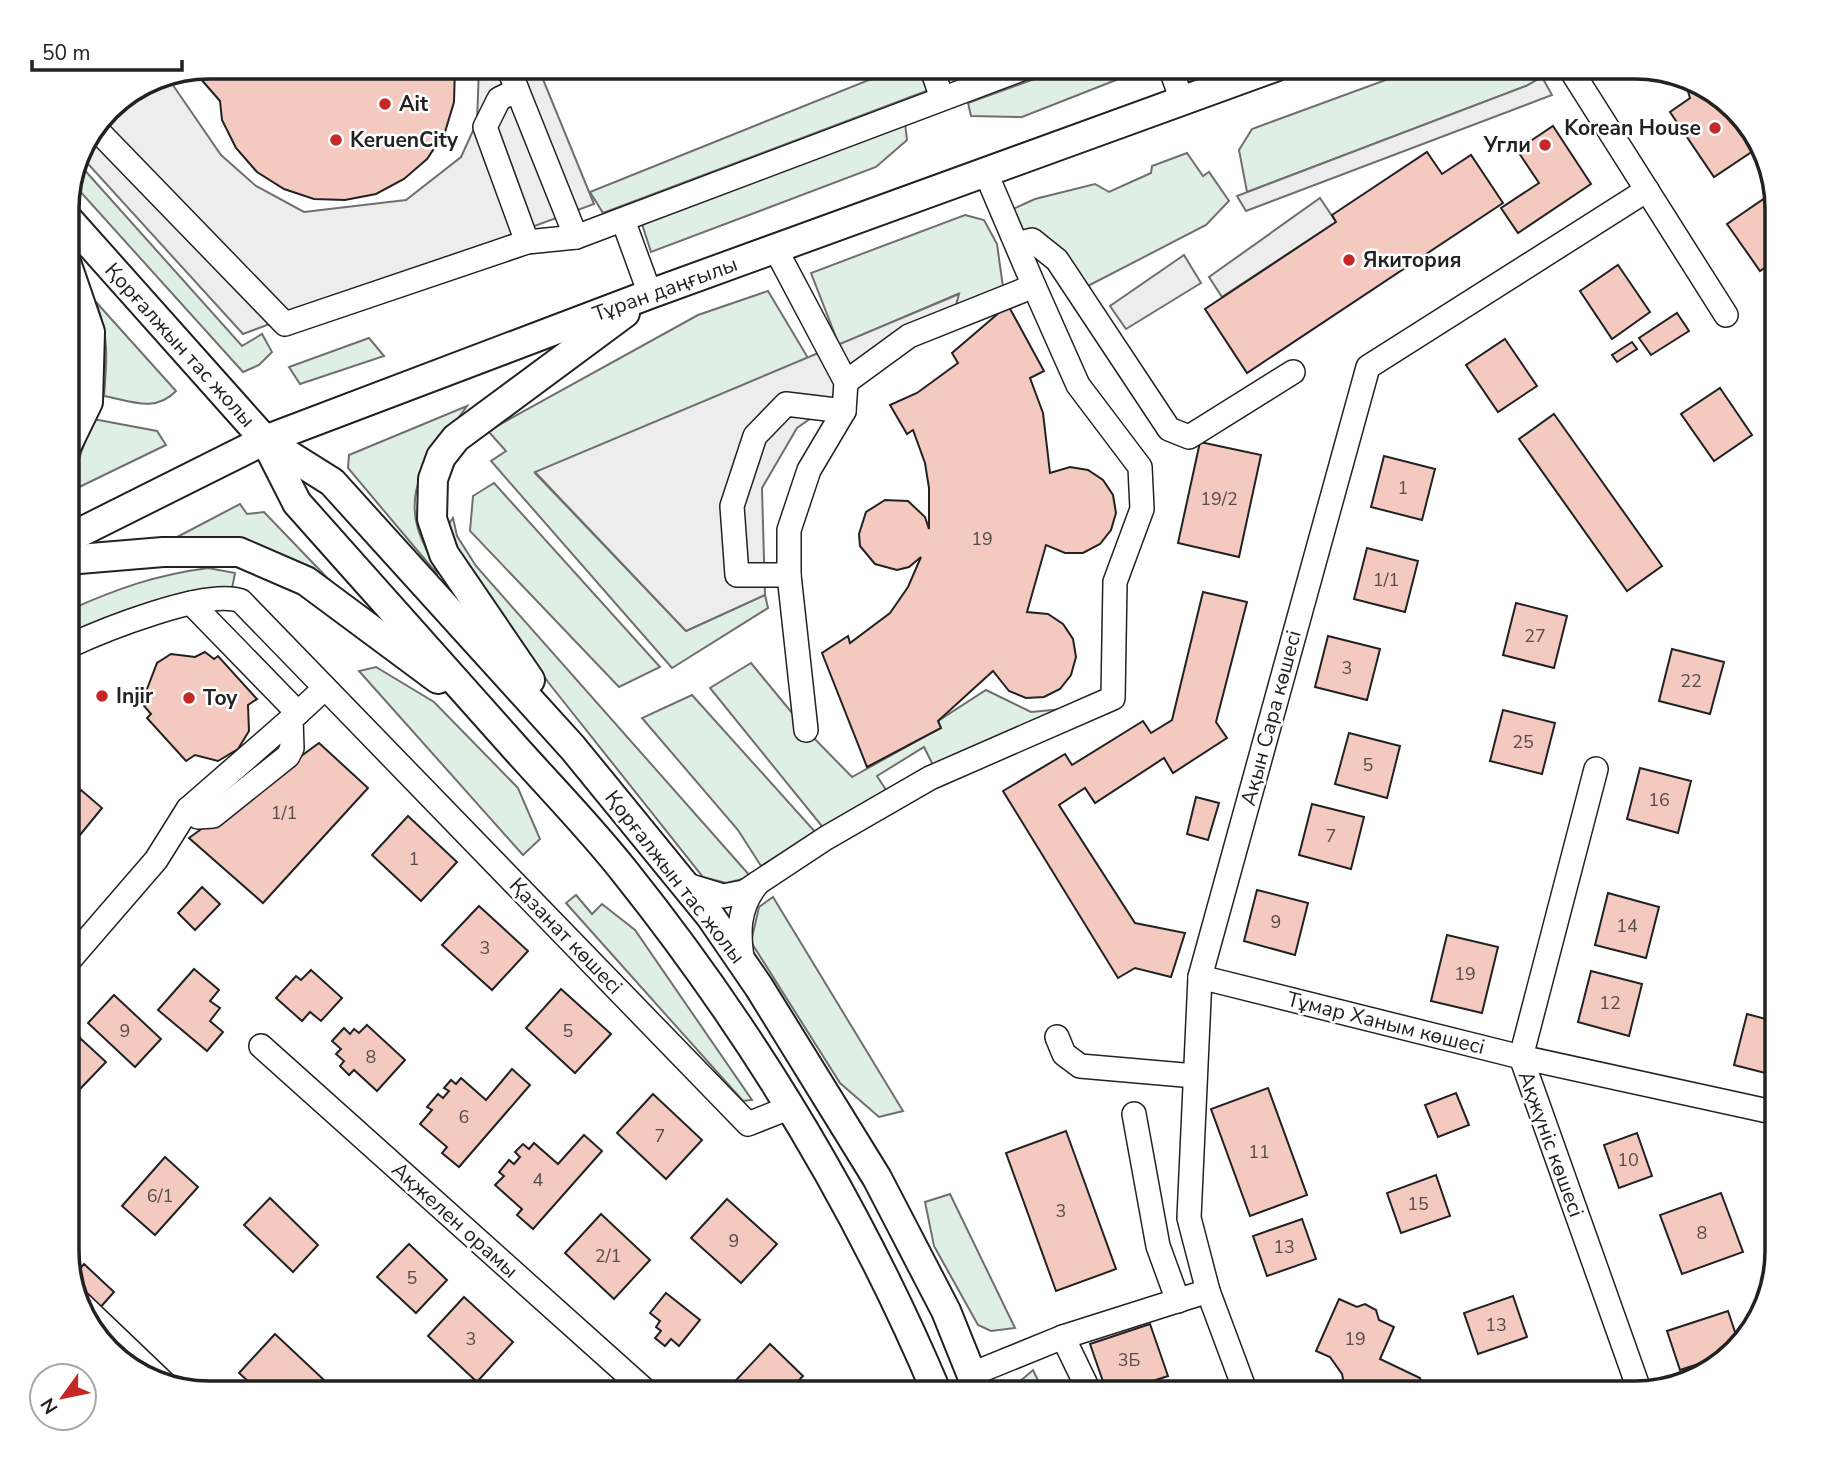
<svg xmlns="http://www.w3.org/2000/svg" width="1844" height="1460" font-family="'Nunito Sans',sans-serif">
  <rect width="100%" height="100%" fill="#fff"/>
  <!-- green -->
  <g fill="#e0efe3" stroke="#6f6f6f" stroke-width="2">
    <polygon points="901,67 924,75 929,90 603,213 590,192"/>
    <polygon points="1068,67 1139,67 1139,71 1022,117 971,116 968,103"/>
    <polygon points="1421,67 1538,67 1542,77 1526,86 1247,192 1239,150 1252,129"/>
    <polygon points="905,123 907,140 876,167 651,252 642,224"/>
    <polygon points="1187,153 1203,176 1209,172 1229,201 1206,225 1084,288 1024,237 1013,209 1035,199 1095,184 1109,192 1151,173 1152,166"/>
    <polygon points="81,166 242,346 262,334 272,352 259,365 243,372 77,188"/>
    <polygon points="965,215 984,220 997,244 1003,287 956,307 958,294 839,345 811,273"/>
    <polygon points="768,291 808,358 535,473 686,631 765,595 768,608 672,668 491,461 506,451 488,431 698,315"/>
    <path d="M96 302 176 391C155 413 131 401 104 396 107 360 109 336 96 302Z"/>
    <polygon points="67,311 72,340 67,404"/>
    <polygon points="369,338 384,356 300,384 289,367"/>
    <path d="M467 406C440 445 403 479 418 529 423 545 432 560 438 575L348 468 349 455Z"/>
    <polygon points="93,419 157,431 166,445 67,493"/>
    <polygon points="494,483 660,667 619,687 470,531 473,496"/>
    <polygon points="240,504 247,514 264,512 336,587 294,561 242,542 160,546"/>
    <polygon points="453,518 457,536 476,566 751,877 726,883 703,877 548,682 449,537 448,525"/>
    <path d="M208 568 235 573 231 594 67 642V611C116 589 155 575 208 568Z"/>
    <polygon points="751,663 806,730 852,777 940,728 938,721 986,690 1031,712 1063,709 935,769 924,747 877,776 890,796 825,830 710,688"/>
    <polygon points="376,667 434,702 518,788 540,839 523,855 359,671"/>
    <polygon points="692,695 817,834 761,866 738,830 642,718"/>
    <polygon points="576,895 592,914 602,904 635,930 752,1100 743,1101 566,903"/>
    <polygon points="773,897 903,1111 879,1117 840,1083 751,942 759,907"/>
    <polygon points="950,1194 1015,1328 991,1331 978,1325 934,1246 925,1202"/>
    <polygon points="1033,1370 1044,1393 1013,1393 1012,1388"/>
  </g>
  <!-- parking -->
  <g fill="#ededed" stroke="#6f6f6f" stroke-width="2">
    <polygon points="479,67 538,67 594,204 243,334 79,154 81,146 104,117 133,91 155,77 166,75 221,155 256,186 304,212 406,200 461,157 477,122"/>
    <polygon points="1542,77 1552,95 1246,211 1237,196 1526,86"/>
    <polygon points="1320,198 1336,222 1222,297 1209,277"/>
    <polygon points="1184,255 1201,283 1126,329 1110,306"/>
    <polygon points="959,294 952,320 797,428 762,488 765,595 686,631 535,472"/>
  </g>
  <!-- building -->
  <g fill="#f3c9c0" stroke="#222" stroke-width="2">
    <polygon points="209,66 455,67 454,102 445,132 427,159 404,179 376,194 345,200 314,199 284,189 257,172 236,148 222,120 220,101 193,70"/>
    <polygon points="1683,75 1729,102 1762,145 1714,177 1670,112 1690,98"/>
    <polygon points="1553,126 1591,184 1518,233 1501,208 1539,183 1517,150"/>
    <polygon points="1427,152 1442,174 1471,155 1503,203 1247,373 1205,309 1336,222 1332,215"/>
    <polygon points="1765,198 1777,215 1777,259 1760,271 1727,224"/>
    <polygon points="1618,265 1650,312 1612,339 1580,291"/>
    <polygon points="1008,305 1044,371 1030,378 1043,413 1050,473 1070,467 1088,470 1103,480 1113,495 1116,513 1111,530 1100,544 1083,553 1065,553 1046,545 1027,612 1048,614 1063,624 1073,639 1076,657 1071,675 1060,689 1044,697 1026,698 1009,691 993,671 938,721 941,728 867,767 822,653 848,636 850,643 890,613 908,587 921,557 909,567 897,570 875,564 860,546 859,534 866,512 885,500 908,501 925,517 929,529 929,488 925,463 913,430 907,434 890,405 917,393 958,363 952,353"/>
    <polygon points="1677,313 1689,331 1651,355 1639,338"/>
    <polygon points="1505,339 1537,386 1498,412 1466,365"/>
    <polygon points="1632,342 1637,349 1617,362 1612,355"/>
    <polygon points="1720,388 1752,435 1714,461 1681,414"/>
    <polygon points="1554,414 1662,566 1627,591 1519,439"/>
    <polygon points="1200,442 1261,455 1239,557 1178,543"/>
    <polygon points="1384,456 1435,469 1422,520 1371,507"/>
    <polygon points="1367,548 1418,561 1405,612 1354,599"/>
    <polygon points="1203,592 1247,602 1216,722 1227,738 1173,773 1164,758 1095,803 1085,788 1059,805 1135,923 1185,933 1171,977 1135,968 1118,978 1003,791 1065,754 1072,765 1143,721 1151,733 1172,720"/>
    <polygon points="1516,603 1567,616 1554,668 1503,655"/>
    <polygon points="1328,636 1380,649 1367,700 1315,687"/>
    <polygon points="1672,649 1724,662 1710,714 1659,701"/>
    <polygon points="205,652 214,659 218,656 257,699 248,705 249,731 238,749 218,761 195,755 186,761 147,718 151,714 144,706 149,702 147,689 157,663 171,654 195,657"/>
    <polygon points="1503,710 1555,723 1542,774 1490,761"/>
    <polygon points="1349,733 1400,746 1387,798 1335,784"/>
    <polygon points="319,743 368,788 263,903 189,838"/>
    <polygon points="1640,768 1691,781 1678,833 1627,819"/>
    <polygon points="81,790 102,808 67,851 67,807"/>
    <polygon points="1196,797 1219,803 1208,840 1187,834"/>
    <polygon points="1312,804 1364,817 1351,869 1299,855"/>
    <polygon points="408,816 457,862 421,901 372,855"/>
    <polygon points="202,887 220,904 195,930 178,913"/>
    <polygon points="1257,890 1308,903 1295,955 1244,941"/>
    <polygon points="1608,893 1659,907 1646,958 1595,945"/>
    <polygon points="479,906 528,951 492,990 442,945"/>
    <polygon points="1447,935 1498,947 1482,1013 1431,1001"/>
    <polygon points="1777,944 1777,983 1768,980"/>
    <polygon points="194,969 219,990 210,1001 220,1008 210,1021 223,1032 207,1051 158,1010"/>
    <polygon points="311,970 342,998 321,1021 310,1012 302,1021 276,998 296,976 301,980"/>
    <polygon points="1591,971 1642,984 1629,1036 1578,1022"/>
    <polygon points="561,989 611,1034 575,1073 526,1028"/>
    <polygon points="114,995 161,1039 135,1067 88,1023"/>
    <polygon points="1747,1014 1777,1022 1777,1076 1734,1065"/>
    <polygon points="67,1025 80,1037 67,1052"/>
    <polygon points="367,1025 405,1060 377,1091 354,1070 349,1075 340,1066 344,1061 336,1054 341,1049 332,1041 344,1028 350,1034 354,1029 359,1033"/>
    <polygon points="81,1039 106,1062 79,1090 67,1079 67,1055"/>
    <polygon points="512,1069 530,1085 459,1167 442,1153 447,1147 420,1124 432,1110 427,1107 438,1094 443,1098 449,1091 444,1088 451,1080 456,1084 461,1078 486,1100"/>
    <polygon points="1268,1088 1307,1195 1250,1216 1211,1109"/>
    <polygon points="1456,1093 1469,1125 1438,1137 1425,1105"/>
    <polygon points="653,1094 702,1140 666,1179 617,1133"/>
    <polygon points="1066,1131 1116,1269 1056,1291 1006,1153"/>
    <polygon points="1637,1133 1652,1176 1619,1188 1604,1145"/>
    <polygon points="584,1135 602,1151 533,1229 517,1215 522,1209 495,1185 504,1176 499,1172 509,1160 514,1164 520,1157 515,1152 523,1144 529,1149 534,1143 558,1164"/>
    <polygon points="165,1157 198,1187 155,1235 122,1206"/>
    <polygon points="1436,1175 1450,1216 1401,1233 1387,1193"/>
    <polygon points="1721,1193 1743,1252 1682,1274 1660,1215"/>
    <polygon points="270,1198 318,1245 293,1272 244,1225"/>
    <polygon points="727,1199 777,1244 741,1283 691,1238"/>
    <polygon points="601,1214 650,1260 614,1299 565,1253"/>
    <polygon points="1302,1219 1316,1259 1267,1276 1253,1236"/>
    <polygon points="409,1244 447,1280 416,1313 377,1277"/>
    <polygon points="84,1264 114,1292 98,1310 74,1288 72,1278"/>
    <polygon points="666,1293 700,1320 679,1346 671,1339 665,1346 655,1338 661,1331 656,1327 660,1321 650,1313"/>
    <polygon points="1513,1296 1527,1337 1478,1354 1464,1313"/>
    <polygon points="464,1297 513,1342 477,1382 428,1336"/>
    <polygon points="1339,1299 1357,1307 1365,1304 1376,1310 1379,1320 1394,1327 1380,1359 1420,1378 1425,1393 1338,1393 1344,1384 1342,1374 1330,1357 1316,1351"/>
    <polygon points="1728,1311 1740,1347 1732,1353 1680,1370 1667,1331"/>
    <polygon points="1150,1324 1168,1376 1116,1393 1107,1393 1090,1344"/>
    <polygon points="275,1334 324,1380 311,1393 261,1393 239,1373"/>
    <polygon points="770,1344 803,1376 787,1393 724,1393"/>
  </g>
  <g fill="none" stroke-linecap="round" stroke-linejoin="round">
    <!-- minor casing -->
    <g stroke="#222" stroke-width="26">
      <g id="minor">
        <polyline points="508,67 576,237"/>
        <polyline points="931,67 942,98"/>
        <polyline points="1170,67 1181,98"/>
        <polyline points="1569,67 1726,315"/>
        <polyline points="517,90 499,99 485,127 527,242"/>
        <polyline points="90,134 98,131 285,324 527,242 576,237 1027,67"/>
        <polyline points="623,220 650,294"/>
        <polyline points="1017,244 1032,240 1057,260 1169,429 1189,437 1293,372"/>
        <polyline points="775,248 846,382 844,411 786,404 755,436 732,506 737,575 789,575 806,730"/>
        <polyline points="846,382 909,336 1034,286 985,171"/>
        <polyline points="789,575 789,530 809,470 844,411"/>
        <polyline points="191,603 298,713 325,688"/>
        <path d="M67 647C101 631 207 588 241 601L748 1124 791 1107"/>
        <polyline points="1596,769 1521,1057 1640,1392"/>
        <polyline points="188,809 198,817 213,816 288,756 292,748 291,719"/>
        <polyline points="684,884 723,896 744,892 826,838 930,778 1113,698 1115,582 1142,509 1140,467 1078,385 1034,286"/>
        <polyline points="67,963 156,860 188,809 298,713"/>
        <path d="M743 964C738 934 737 908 758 883"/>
        <polyline points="1200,977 1521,1057 1777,1113"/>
        <polyline points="1057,1037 1064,1054 1080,1066 1195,1076"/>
        <polyline points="261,1046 648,1393"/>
        <polyline points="1134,1114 1158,1246 1178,1301"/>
        <polyline points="78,1301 168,1387"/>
        <polyline points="1063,1337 1090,1393"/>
        <polyline points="972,1374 1063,1337 1208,1291"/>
        <polyline points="1246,1393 1208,1291 1189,1218 1200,977 1368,367 1647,190"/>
      </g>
    </g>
    <!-- major casing -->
    <g stroke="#222" stroke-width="32">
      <g id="major">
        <path d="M67 218 265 440 297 503C371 586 444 669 518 751 554 791 592 830 625 872 752 1031 858 1206 937 1393"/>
        <polyline points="265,440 332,482 573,748 711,917 759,987 877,1178 946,1311 979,1393"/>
        <polyline points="67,445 88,402 90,332 67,265"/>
        <polyline points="67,539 265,440 650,294 1275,67"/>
        <polyline points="67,560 163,552 239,552 306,581 438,679"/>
        <polyline points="530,680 444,554 432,519 433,479 441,457 456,438 625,313"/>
      </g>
    </g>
    <!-- minor -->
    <use href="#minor" stroke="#fff" stroke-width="23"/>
    <!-- major -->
    <use href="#major" stroke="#fff" stroke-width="28"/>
  </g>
  <!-- markers -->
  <g fill="#c62828" stroke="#fff" stroke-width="2.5">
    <circle cx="385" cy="104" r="7"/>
    <circle cx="1715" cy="128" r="7"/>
    <circle cx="336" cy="140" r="7"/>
    <circle cx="1545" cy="145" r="7"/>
    <circle cx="1349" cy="260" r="7"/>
    <circle cx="102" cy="696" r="7"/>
    <circle cx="189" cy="698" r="7"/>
  </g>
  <g text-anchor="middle" stroke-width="5" stroke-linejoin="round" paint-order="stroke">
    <!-- number labels -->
    <g font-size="18" fill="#564c4a">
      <text x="1403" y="494">1</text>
      <text x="1219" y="505">19/2</text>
      <text x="982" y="545">19</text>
      <text x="1386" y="586">1/1</text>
      <text x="1535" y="642">27</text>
      <text x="1347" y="674">3</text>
      <text x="1691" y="687">22</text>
      <text x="1523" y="748">25</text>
      <text x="1368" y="771">5</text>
      <text x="1659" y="806">16</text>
      <text x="284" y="819">1/1</text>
      <text x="1331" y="842">7</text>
      <text x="414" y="865">1</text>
      <text x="1276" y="928">9</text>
      <text x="1627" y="932">14</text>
      <text x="485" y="954">3</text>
      <text x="1465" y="980">19</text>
      <text x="1610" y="1009">12</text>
      <text x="125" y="1037">9</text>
      <text x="568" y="1037">5</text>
      <text x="371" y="1063">8</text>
      <text x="464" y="1123">6</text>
      <text x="660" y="1142">7</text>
      <text x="1259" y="1158">11</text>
      <text x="1628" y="1166">10</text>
      <text x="538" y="1186">4</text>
      <text x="160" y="1202">6/1</text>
      <text x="1418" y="1210">15</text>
      <text x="1061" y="1217">3</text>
      <text x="1702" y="1239">8</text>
      <text x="734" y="1247">9</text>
      <text x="1284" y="1253">13</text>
      <text x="608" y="1262">2/1</text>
      <text x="412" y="1284">5</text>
      <text x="1496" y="1331">13</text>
      <text x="471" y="1345">3</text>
      <text x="1355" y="1345">19</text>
      <text x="1129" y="1366">3Б</text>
    </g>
    <!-- poi labels -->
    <g font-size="21" font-weight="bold" fill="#222" stroke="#fff" text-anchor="start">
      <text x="399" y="111">Ait</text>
      <text x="1701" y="135" text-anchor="end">Korean House</text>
      <text x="350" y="147">KeruenCity</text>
      <text x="1531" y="152" text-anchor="end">Угли</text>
      <text x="1363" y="267">Якитория</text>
      <text x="116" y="703">Injir</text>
      <text x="203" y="705">Toy</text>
    </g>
    <!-- street labels -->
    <g font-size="21" fill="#222" stroke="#fff">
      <text transform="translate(665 289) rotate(-20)" y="7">Тұран даңғылы</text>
      <text transform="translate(180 345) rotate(48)" y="7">Қорғалжын тас жолы</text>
      <text transform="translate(1271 718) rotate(-75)" y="7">Ақын Сара көшесі</text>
      <text transform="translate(675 877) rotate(52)" y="7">Қорғалжын тас жолы</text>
      <text transform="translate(566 936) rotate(46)" y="7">Қазанат көшесі</text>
      <text transform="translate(1386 1023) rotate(14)" y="7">Тұмар Ханым көшесі</text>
      <text transform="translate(1551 1144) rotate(70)" y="7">Ақжүніс көшесі</text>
      <text transform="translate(455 1220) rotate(42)" y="7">Ақжелен орамы</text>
    </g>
  </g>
  <!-- crop -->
  <path d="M0 0H1844V1460H0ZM209 79H1635A130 130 0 0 1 1765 209V1251A130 130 0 0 1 1635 1381H209A130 130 0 0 1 79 1251V209A130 130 0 0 1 209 79Z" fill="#fff" fill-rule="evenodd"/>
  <path fill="none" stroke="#222" stroke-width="3.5" d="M209 79H1635A130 130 0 0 1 1765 209V1251A130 130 0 0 1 1635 1381H209A130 130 0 0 1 79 1251V209A130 130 0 0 1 209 79Z"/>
  <!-- north arrow -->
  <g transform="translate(63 1397) rotate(237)"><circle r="33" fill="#ffffff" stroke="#a7a7a7" stroke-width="2"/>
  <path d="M0-5L12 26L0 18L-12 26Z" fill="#c62828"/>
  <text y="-10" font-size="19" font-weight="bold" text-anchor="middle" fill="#222222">N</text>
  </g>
  <!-- scale -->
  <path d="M32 60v10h150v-10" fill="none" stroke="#222222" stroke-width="3.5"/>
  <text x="42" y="60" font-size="21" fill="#222222" stroke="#ffffff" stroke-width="5" paint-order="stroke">50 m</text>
</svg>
